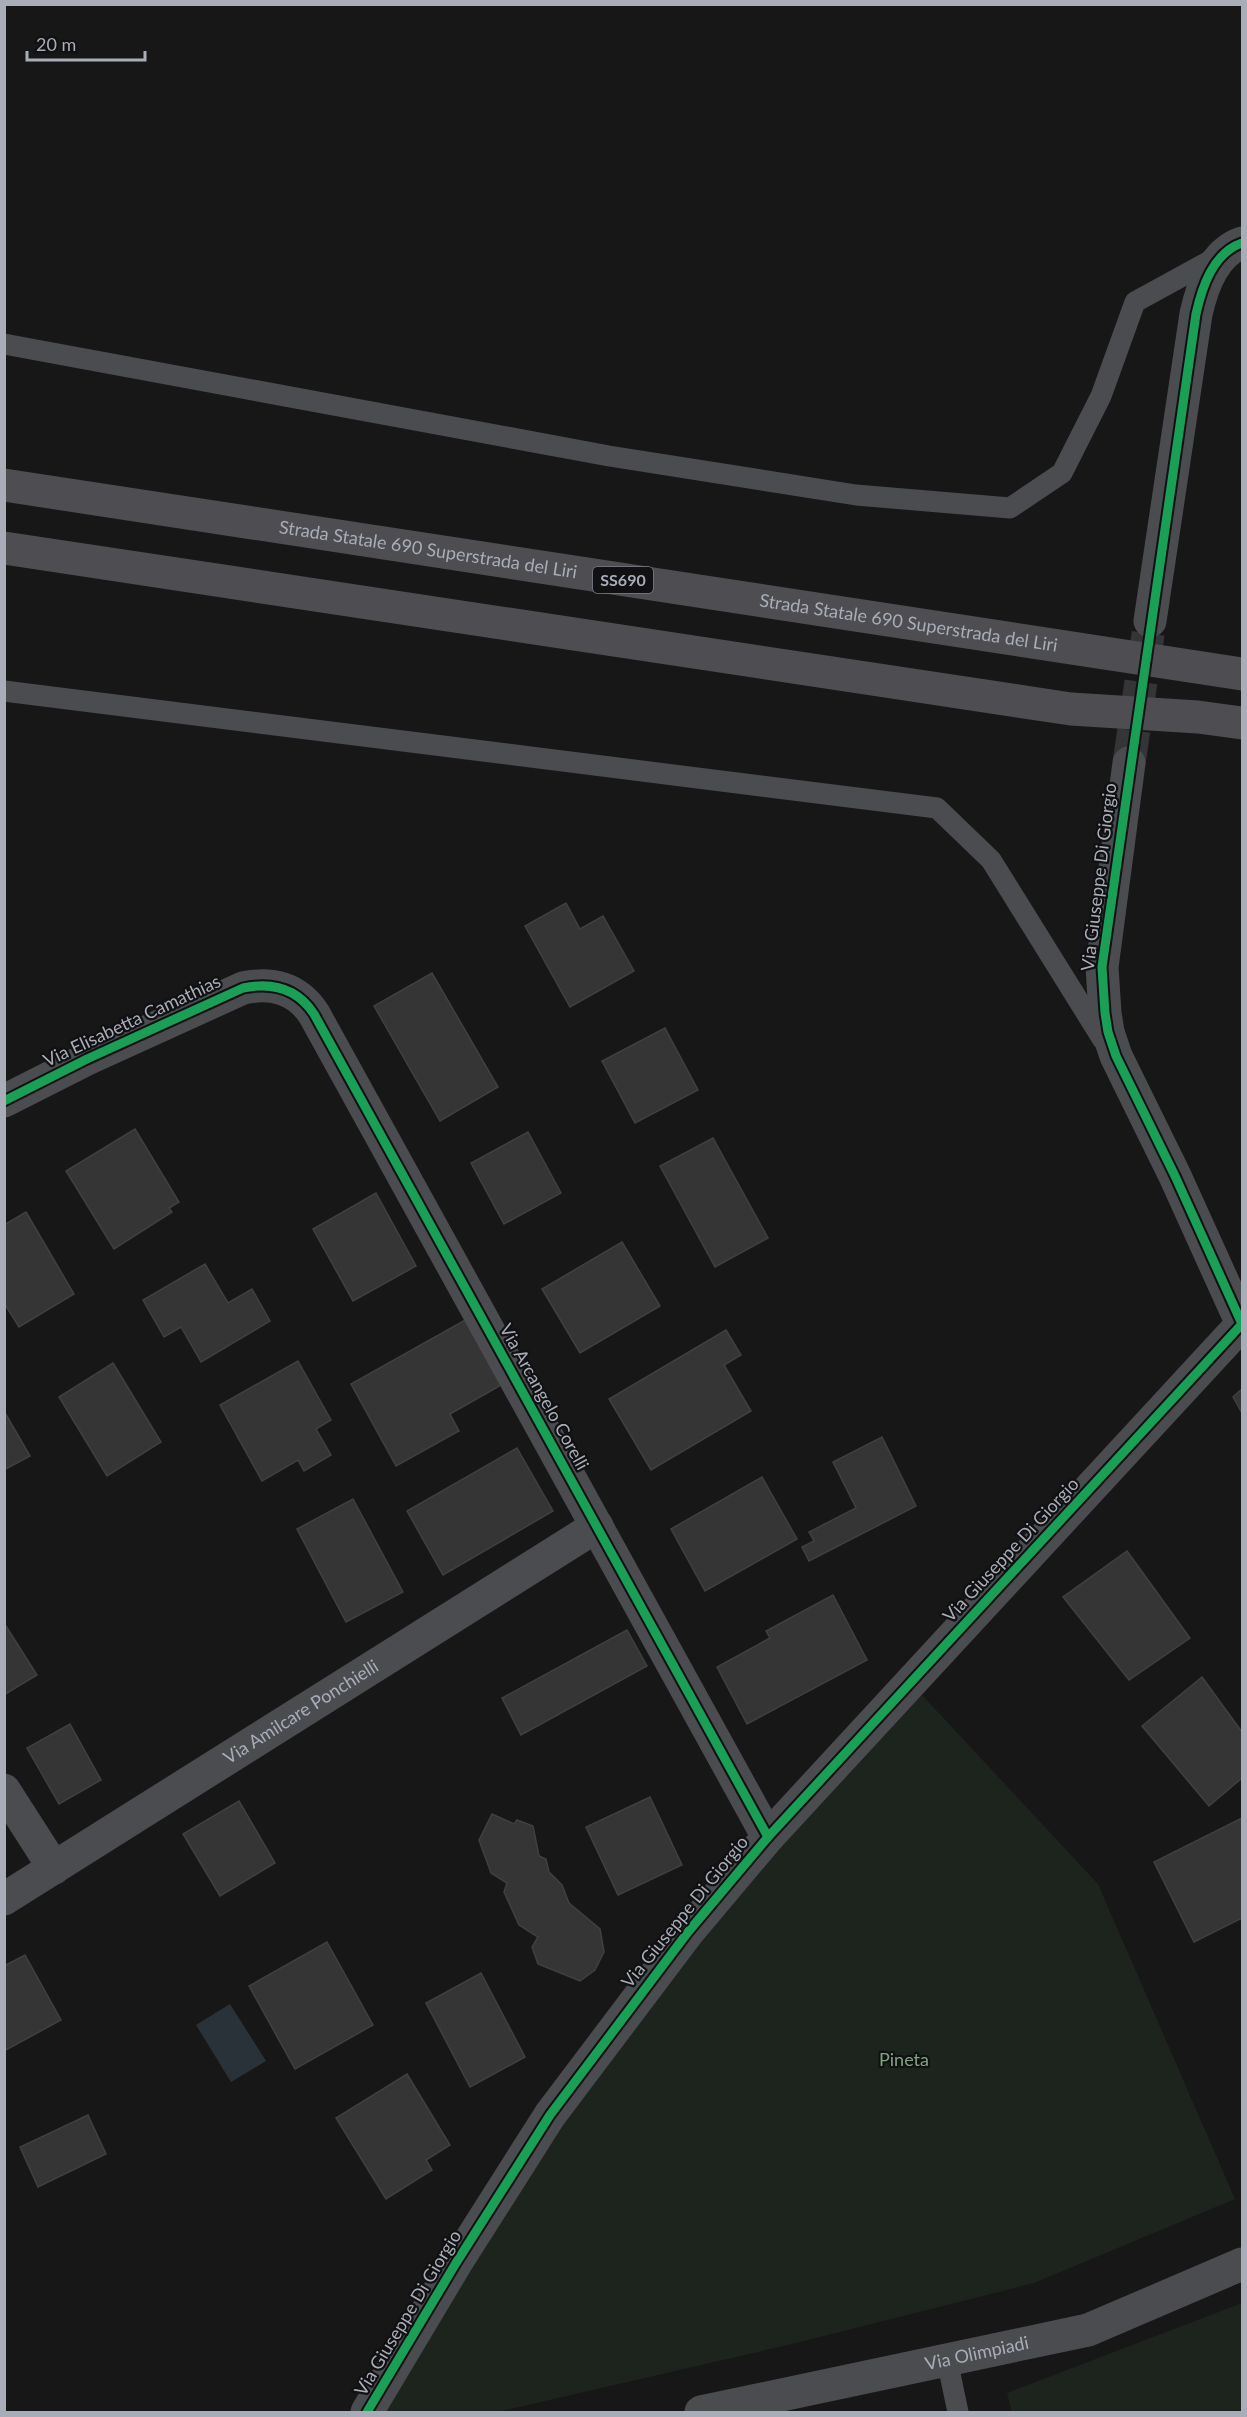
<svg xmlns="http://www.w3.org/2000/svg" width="1247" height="2417" font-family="Lato,sans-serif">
  <rect width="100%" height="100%" fill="#171717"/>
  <!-- green -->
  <g fill="#1d241e">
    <polygon points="922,1695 1098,1884 1235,2199 1034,2283 796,2343 497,2412 367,2412 456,2263 730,1880"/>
    <polygon points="1242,2303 1242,2412 1012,2412 1007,2393"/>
  </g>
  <!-- water -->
  <polygon fill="#2a3239" points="230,2004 266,2061 231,2082 196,2025"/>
  <!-- building -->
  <g fill="#353536" stroke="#3f4043" stroke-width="1.5">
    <polygon points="566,903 580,929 603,916 634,971 570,1007 525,926"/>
    <polygon points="432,973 498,1087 440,1121 374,1006"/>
    <polygon points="665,1028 698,1090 635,1123 602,1061"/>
    <polygon points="135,1129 179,1202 169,1208 172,1212 114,1249 66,1171"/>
    <polygon points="528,1132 561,1193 504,1224 471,1163"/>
    <polygon points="713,1138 768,1238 715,1267 660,1166"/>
    <polygon points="376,1193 416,1266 353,1301 313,1229"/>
    <polygon points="26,1212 74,1294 19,1327 4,1303 4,1225"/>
    <polygon points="622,1242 660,1306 580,1353 542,1289"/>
    <polygon points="205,1264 228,1303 252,1289 270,1321 201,1362 181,1327 164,1337 143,1300"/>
    <polygon points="467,1319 503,1384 450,1414 459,1431 396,1466 351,1384"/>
    <polygon points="726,1330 741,1355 724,1365 751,1411 651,1470 609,1399"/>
    <polygon points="298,1361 331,1420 316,1429 331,1455 304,1471 298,1460 262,1481 220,1405"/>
    <polygon points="113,1363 161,1442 107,1476 59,1397"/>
    <polygon points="1242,1389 1242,1413 1233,1397"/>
    <polygon points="4,1411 30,1456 4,1470"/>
    <polygon points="882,1437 916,1506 809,1561 802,1547 814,1541 809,1532 856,1508 833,1462"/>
    <polygon points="517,1448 553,1511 443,1575 407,1511"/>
    <polygon points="762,1477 797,1539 705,1591 671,1529"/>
    <polygon points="353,1499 403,1592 346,1622 297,1529"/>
    <polygon points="1127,1551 1190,1638 1129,1680 1063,1597"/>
    <polygon points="833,1595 867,1660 747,1724 717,1667 770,1638 766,1631"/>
    <polygon points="4,1623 37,1675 4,1695"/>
    <polygon points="627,1630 647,1666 521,1735 502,1698"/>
    <polygon points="1202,1677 1242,1732 1242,1778 1209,1806 1142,1726"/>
    <polygon points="70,1724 101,1780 59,1804 27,1748"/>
    <polygon points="650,1797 682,1865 618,1895 586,1827"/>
    <polygon points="239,1801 275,1863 220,1896 183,1834"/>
    <polygon points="492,1814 514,1824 517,1820 533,1826 539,1856 546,1859 549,1872 562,1885 569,1903 600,1929 604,1952 595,1970 580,1981 538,1964 532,1947 538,1937 519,1925 504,1892 507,1883 491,1873 479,1840"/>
    <polygon points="1242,1818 1242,1918 1194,1942 1154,1862"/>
    <polygon points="327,1942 373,2025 295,2069 249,1986"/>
    <polygon points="25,1955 61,2020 4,2051 4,1966"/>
    <polygon points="481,1973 525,2057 470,2087 426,2003"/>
    <polygon points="407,2074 450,2145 426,2160 432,2170 386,2199 336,2118"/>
    <polygon points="88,2115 106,2154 38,2187 20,2147"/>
  </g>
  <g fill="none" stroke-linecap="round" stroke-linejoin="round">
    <!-- minor-tunnel -->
    <polyline stroke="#343537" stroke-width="33" stroke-dasharray="33 16" stroke-linecap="butt" points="1129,763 1150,621"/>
    <!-- service -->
    <g stroke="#4b4c50" stroke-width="21">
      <polyline points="4,344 609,456 856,495 1010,508 1062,473 1101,396 1135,302 1217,257"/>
      <polyline points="4,691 937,808 991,860 1103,1040"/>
      <polyline points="947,2360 958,2412"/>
    </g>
    <!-- minor -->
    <g stroke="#4b4c50" stroke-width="33">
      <path d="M1150 621 1196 314C1202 287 1213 253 1242 243"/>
      <path d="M4 1101 87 1059 243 988C272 982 297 988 314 1014L768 1837"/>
      <polyline points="4,1790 54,1868"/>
      <path id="s1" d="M4 1899 597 1526"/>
      <polyline points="367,2412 456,2263 550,2115 688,1932 768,1837 1242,1324 1175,1176 1116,1056 1108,1032 1105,1013 1102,967 1129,763"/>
    </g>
    <!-- tertiary -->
    <path stroke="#4b4c50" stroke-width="33" id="s2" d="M701 2412 1088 2330 1242 2264"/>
    <!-- trunk -->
    <g stroke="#4e4e52" stroke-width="33">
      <path id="s3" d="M4 485 1242 674"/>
      <polyline points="4,548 1071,709 1198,717 1242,723"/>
    </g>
    <!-- cycleway casing -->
    <g stroke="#111113" stroke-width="13">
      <g id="cycleway">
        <path d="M4 1101 87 1059 243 988C272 982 297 988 314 1014L768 1837"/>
        <path d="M367 2412 456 2263 550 2115 688 1932 768 1837 1242 1324 1175 1176 1116 1056 1108 1032 1105 1013 1102 967 1196 314C1202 287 1213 253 1242 243"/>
      </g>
    </g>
    <!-- cycleway -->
    <use href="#cycleway" stroke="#1a9f57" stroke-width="9"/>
  </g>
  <g text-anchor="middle" stroke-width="4.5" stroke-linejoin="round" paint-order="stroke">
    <!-- shield labels -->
    <rect fill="#111113" stroke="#7b7e86" stroke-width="1.5" x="593" y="567" width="60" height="26" rx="4.5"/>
    <g font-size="16" font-weight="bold" fill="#a8adb8">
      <text x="623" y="586">SS690</text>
    </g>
    <!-- street labels -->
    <g font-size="18" fill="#a8adb8" stroke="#111113">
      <text dy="6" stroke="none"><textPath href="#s3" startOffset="429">Strada Statale 690 Superstrada del Liri</textPath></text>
      <text dy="6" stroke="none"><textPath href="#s3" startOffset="915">Strada Statale 690 Superstrada del Liri</textPath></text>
      <text transform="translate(1099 877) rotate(-83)" y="6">Via Giuseppe Di Giorgio</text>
      <text transform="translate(132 1021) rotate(-25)" y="6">Via Elisabetta Camathias</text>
      <text transform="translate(544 1397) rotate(61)" y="6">Via Arcangelo Corelli</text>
      <text transform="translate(1011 1550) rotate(-47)" y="6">Via Giuseppe Di Giorgio</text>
      <text dy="6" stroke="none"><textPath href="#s1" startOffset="351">Via Amilcare Ponchielli</textPath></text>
      <text transform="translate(685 1912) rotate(-51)" y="6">Via Giuseppe Di Giorgio</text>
      <text transform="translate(408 2313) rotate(-59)" y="6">Via Giuseppe Di Giorgio</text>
      <text dy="6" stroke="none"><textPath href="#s2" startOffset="282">Via Olimpiadi</textPath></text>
    </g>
    <!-- park labels -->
    <g font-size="18" fill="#7fa381" stroke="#111113">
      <text x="904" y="2066">Pineta</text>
    </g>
  </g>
  <!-- border -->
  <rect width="1247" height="2417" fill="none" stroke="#a8adb8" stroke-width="12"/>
  <!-- scale -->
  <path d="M27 51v9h118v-9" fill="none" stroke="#a8adb8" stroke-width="3"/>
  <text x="36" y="51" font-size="18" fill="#a8adb8" stroke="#111113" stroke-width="4.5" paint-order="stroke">20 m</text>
</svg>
